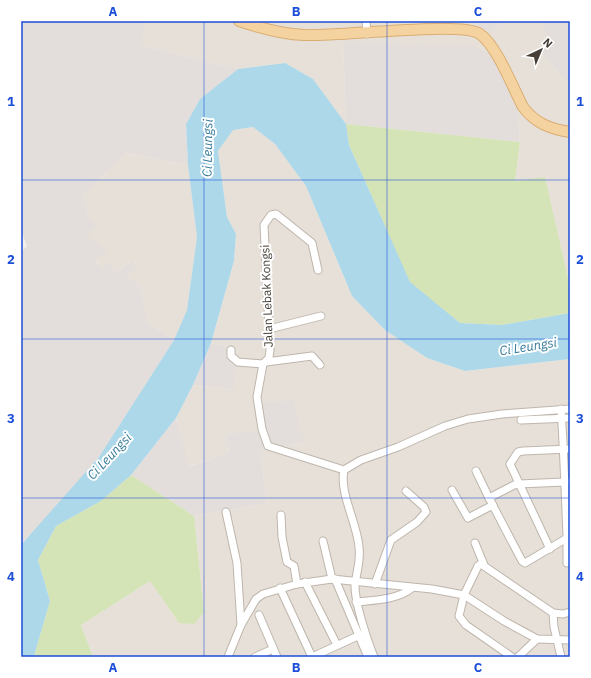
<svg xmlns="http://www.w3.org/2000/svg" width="591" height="678" font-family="'IBM Plex Sans',sans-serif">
  <rect width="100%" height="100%" fill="#f3efea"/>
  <!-- residential -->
  <g fill="#e7e0d8">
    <polygon points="145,21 469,21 489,32 507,21 540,21 551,42 540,50 566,82 570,83 570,287 545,178 515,181 520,142 517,107 343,43 346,124 313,79 285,63 238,69 139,45"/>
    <polygon points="253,127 275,144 306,186 352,296 385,330 427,358 465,371 570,359 570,657 93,657 81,625 150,581 179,623 204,612 194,516 267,503 260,451 302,442 254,404 258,432 226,434 229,452 188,467 176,418 193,385 234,389 229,347 211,343 234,261 236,234 227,217 218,151 232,130"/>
    <polygon points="126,153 188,165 197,237 187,310 174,340 148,323 140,287 127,275 130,261 115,273 109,263 102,268 95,259 85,235 88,216 83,194"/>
  </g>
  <!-- industrial -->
  <g fill="#e3dedb">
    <polygon points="21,21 145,21 140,45 238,69 200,99 186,124 188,165 126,153 83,194 88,216 97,227 85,235 108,250 95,260 102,268 109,262 115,273 131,261 135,267 127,275 140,287 148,323 174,340 99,457 41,525 21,544 21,252 27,246 21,230"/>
    <polygon points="469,21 507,21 489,32"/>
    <polygon points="540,21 570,21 570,83 566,82 540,50 551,42"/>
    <polygon points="343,43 473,45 493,56 505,78 517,107 520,142 346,124"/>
    <polygon points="211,343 229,347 229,355 237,357 234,389 193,385"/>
    <polygon points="294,400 302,442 260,451 267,503 194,516 131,475 176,418 189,467 229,452 226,434 258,431 253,404"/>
  </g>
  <!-- green -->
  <g fill="#d4e4b6">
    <polygon points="346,124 520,142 515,181 545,177 570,287 570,313 502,325 460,323 410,283 349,145"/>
    <polygon points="131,475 194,516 204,612 194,624 179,623 150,581 81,625 93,657 34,656 50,601 38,560 56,526 101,501"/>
  </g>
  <!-- water -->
  <polygon fill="#acd8ea" points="285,63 313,79 346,124 349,145 410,282 460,323 502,325 570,313 570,359 465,371 427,358 385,330 352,296 306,186 275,144 253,127 233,130 218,151 227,217 236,234 234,261 211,343 193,385 176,418 131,475 101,501 56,526 38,560 50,601 34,656 21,657 21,545 99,457 174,340 187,310 197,237 188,165 186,124 200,99 238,69"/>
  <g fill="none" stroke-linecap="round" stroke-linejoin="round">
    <!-- minor casing -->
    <g stroke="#beb6ad" stroke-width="9">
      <g id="minor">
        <polyline points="366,21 367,34"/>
        <polyline points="318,270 312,243 276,214 271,215 264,225 270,350 269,358 263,364 257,397 262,429 268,446 344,470"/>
        <polyline points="269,329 321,316"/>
        <polyline points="231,350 231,356 238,362 263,364"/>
        <polyline points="266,362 312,356 320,365"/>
        <path d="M561 409C564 451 565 493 567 535V538L525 563 522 561 489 498 514 485 519 484 564 482H570"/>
        <polyline points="521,420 570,418"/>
        <polyline points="476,471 489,498"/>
        <polyline points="452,490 468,518 493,505"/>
        <polyline points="226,512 237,563 241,625"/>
        <polyline points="281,515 282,537 287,562 294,566 297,584"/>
        <polyline points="567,538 567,563"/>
        <polyline points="323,541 332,579"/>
        <polyline points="475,543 484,565"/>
        <polyline points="550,549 510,464 518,452 523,451 570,449"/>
        <polyline points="335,579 368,657"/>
        <polyline points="305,582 337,645"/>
        <polyline points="375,584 391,540 417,522 426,512 424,507 406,491"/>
        <polyline points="280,588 312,657"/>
        <path d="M356 602C375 600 397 600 412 588"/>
        <polyline points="553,613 563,614 570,612"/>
        <polyline points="259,615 277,657"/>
        <polyline points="228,657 241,625 256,599 263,594 297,584 332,579 432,589 464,595 504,621 537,639 570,640"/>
        <polyline points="255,657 273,649"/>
        <polyline points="312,657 360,635"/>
        <path d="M374 657C367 640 355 603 355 586 356 573 361 561 359 547 357 522 339 493 344 470L361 460 398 447 445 426 468 419 502 414 570 409"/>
        <polyline points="512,657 466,625 459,616 464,595 478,566 481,564 553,613 554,627 561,657"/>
        <polyline points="518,657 537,639"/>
      </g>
    </g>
    <!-- primary casing -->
    <g stroke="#d9ae72" stroke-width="12">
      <path id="primary" d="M239 21C260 28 282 34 304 35 336 37 461 21 480 34 497 46 513 88 523 107 535 123 550 129 570 132"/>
    </g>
    <!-- minor -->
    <use href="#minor" stroke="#fff" stroke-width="7"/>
    <!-- primary -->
    <use href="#primary" stroke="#f5d3a1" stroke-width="10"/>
  </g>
  <!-- grid -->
  <path fill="none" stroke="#1d4ed8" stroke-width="1" stroke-opacity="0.55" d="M204 21V657M387 21V657M21 180H570M21 339H570M21 498H570"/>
  <g text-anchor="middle" stroke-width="4" stroke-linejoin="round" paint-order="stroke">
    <!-- street labels -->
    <g font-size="12" fill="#463f38" stroke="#fff">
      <text transform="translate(267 296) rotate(-92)" y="4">Jalan Lebak Kongsi</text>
    </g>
    <!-- water labels -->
    <g font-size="13" font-style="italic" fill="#377b9a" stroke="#fff">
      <text transform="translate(207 148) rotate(-89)" y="5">Ci Leungsi</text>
      <text transform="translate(528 346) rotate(-9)" y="5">Ci Leungsi</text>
      <text transform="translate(109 456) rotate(-47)" y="5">Ci Leungsi</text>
    </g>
  </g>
  <!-- border -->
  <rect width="591" height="678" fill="none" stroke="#ffffff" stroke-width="44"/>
  <!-- north arrow -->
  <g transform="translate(541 50) rotate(44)" stroke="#ffffff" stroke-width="3" paint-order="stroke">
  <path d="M0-3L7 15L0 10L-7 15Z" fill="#463f38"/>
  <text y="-6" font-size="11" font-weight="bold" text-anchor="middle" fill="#463f38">N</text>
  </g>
  <rect x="22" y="22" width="547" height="634" fill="none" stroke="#1d4ed8" stroke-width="1.5"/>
  <g font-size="13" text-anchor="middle" font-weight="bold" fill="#1d4ed8">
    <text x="113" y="16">A</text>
    <text x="296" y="16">B</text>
    <text x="478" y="16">C</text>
    <text x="11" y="106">1</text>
    <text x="580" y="106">1</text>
    <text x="11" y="264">2</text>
    <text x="580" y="264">2</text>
    <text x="11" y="423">3</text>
    <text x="580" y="423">3</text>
    <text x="11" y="581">4</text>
    <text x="580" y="581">4</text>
    <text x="113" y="672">A</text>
    <text x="296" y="672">B</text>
    <text x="478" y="672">C</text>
  </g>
</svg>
